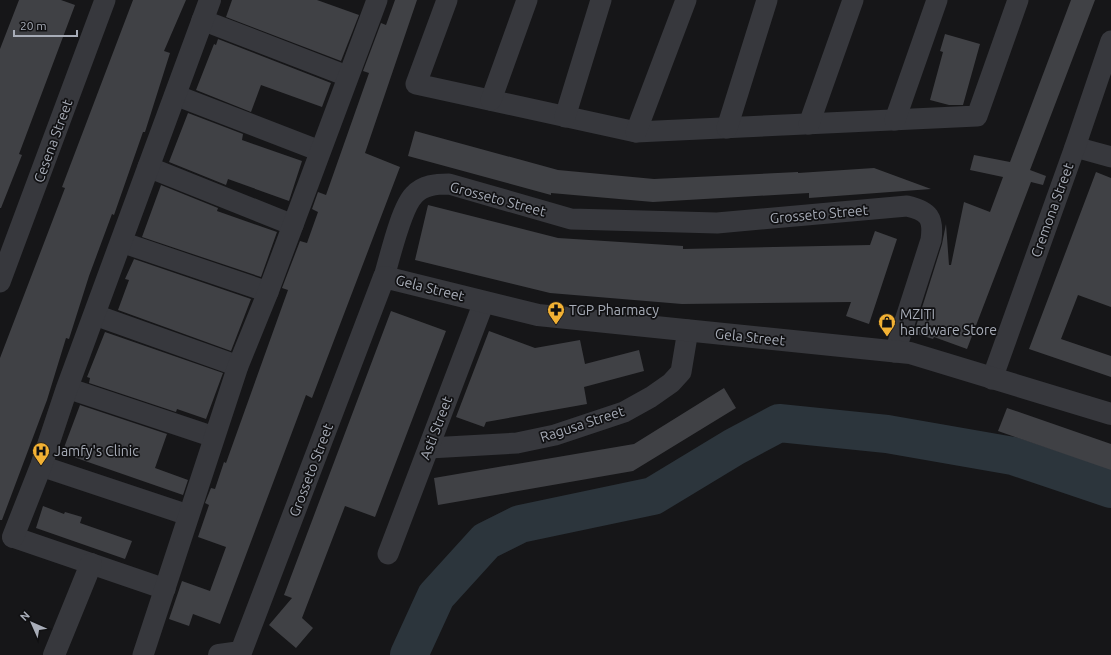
<svg xmlns="http://www.w3.org/2000/svg" width="1111" height="655" font-family="Ubuntu,sans-serif">
  <rect width="100%" height="100%" fill="#161618"/>
  <g fill="none" stroke-linecap="round" stroke-linejoin="round">
    <!-- river -->
    <polyline stroke="#2c353c" stroke-width="38" points="409,655 436,596 486,541 520,524 653,496 734,447 779,423 887,434 1013,456 1111,489"/>
  </g>
  <!-- building -->
  <g fill="#404145">
    <polygon points="19,0 61,0 75,5 19,154 22,155 1,208 0,208 0,49"/>
    <polygon points="133,0 186,0 164,51 170,53 145,132 143,132 114,215 112,214 89,276 69,339 66,338 47,400 2,520 0,520 0,358 65,188 62,187"/>
    <polygon points="232,0 317,0 359,15 341,61 226,17"/>
    <polygon points="395,0 417,0 365,153 400,167 312,398 306,395 220,624 193,614 189,626 169,619 182,581 210,591 226,547 198,537 209,505 205,503 211,488 215,489 224,462 226,463 288,290 282,288 300,241 307,243 318,212 312,209 318,192 326,195 369,73 363,71 381,23 386,25"/>
    <polygon points="1071,0 1095,0 1030,170 1046,176 1043,185 1031,182 967,349 934,337 933,339 914,333 942,244 946,224 949,265 951,265 964,202 990,212 1003,177 970,170 974,155 1010,162"/>
    <polygon points="945,34 980,44 963,105 949,105 930,100 943,52 940,51"/>
    <polygon points="218,39 331,83 322,107 261,85 251,112 196,90 214,44 216,45"/>
    <polygon points="188,113 243,134 242,140 302,161 289,201 228,179 226,185 169,162"/>
    <polygon points="415,131 558,170 654,179 798,172 798,173 874,168 931,189 809,198 809,193 653,202 551,193 551,195 408,156"/>
    <polygon points="1096,172 1111,178 1111,307 1078,295 1061,339 1111,356 1111,377 1029,349"/>
    <polygon points="161,185 218,208 217,211 277,232 261,277 142,237"/>
    <polygon points="428,205 558,238 683,246 683,249 870,245 875,231 897,239 869,324 846,316 851,302 682,304 550,293 415,260"/>
    <polygon points="134,259 251,299 231,351 118,310 129,280 125,279"/>
    <polygon points="391,311 446,331 375,517 345,506 302,618 313,628 296,648 269,625 292,598 284,595"/>
    <polygon points="489,331 535,348 580,340 585,364 639,350 644,371 584,387 587,404 486,422 484,427 456,417"/>
    <polygon points="105,332 223,373 206,419 177,409 176,412 89,383 90,378 87,377"/>
    <polygon points="724,388 736,408 633,471 438,505 434,478 634,444"/>
    <polygon points="80,405 167,434 155,468 188,480 183,495 62,453"/>
    <polygon points="1007,408 1111,444 1111,470 998,431"/>
    <polygon points="43,506 64,514 65,512 82,517 80,523 132,541 125,559 36,528"/>
  </g>
  <g fill="none" stroke-linecap="round" stroke-linejoin="round">
    <!-- minor -->
    <g stroke="#37383d" stroke-width="21">
      <polyline points="447,0 416,84 636,132 977,116 1018,0"/>
      <polyline points="202,20 347,76"/>
      <polyline points="175,95 320,151"/>
      <polyline points="491,100 527,0"/>
      <polyline points="565,117 601,0"/>
      <polyline points="895,120 937,0"/>
      <polyline points="809,124 853,0"/>
      <polyline points="727,128 767,0"/>
      <polyline points="636,132 686,0"/>
      <polyline points="1075,147 1111,157"/>
      <polyline points="148,167 293,225"/>
      <polyline points="121,242 268,292"/>
      <path d="M384 277C390 257 401 208 414 195 423 185 436 184 449 184L571 219 717 223 907 206C929 211 934 218 931 240L895 352"/>
      <polyline points="0,282 105,0"/>
      <polyline points="95,315 238,366"/>
      <polyline points="992,379 1075,147 1111,41"/>
      <polyline points="67,388 214,437"/>
      <polyline points="429,448 517,443 555,435 624,412 651,397 671,383 681,372 688,330"/>
      <polyline points="41,466 188,515"/>
      <polyline points="13,537 165,589"/>
      <polyline points="388,554 484,302"/>
      <polyline points="143,655 238,366 268,292 377,0"/>
    </g>
    <!-- tertiary -->
    <g stroke="#37383d" stroke-width="22">
      <polyline points="13,537 41,466 67,388 210,0"/>
      <polyline points="54,655 91,564"/>
      <polyline points="219,655 241,652 384,277 538,315 910,353 1111,414"/>
    </g>
  </g>
  <!-- icons -->
  <defs>
    <g id="pharmacy-pin" transform="scale(0.9)"><path d="M0 17L-7.5 6A9.5 9.5 0 1 1 7.5 6Z" fill="#f2b134" stroke="#111113"/><path d="M-2-6h4v4h4v4h-4v4h-4v-4h-4v-4h4Z" fill="#111"/></g>
    <g id="shop-pin" transform="scale(0.9)"><path d="M0 17L-7.5 6A9.5 9.5 0 1 1 7.5 6Z" fill="#f2b134" stroke="#111113"/><path d="M-5-2.5h2.3a2.7 3.5 0 0 1 5.4 0H5L5.5 6h-11ZM-1.5-2.5h3a1.5 2.3 0 0 0-3 0Z" fill="#111"/></g>
    <g id="hospital-pin" transform="scale(0.9)"><path d="M0 17L-7.5 6A9.5 9.5 0 1 1 7.5 6Z" fill="#f2b134" stroke="#111113"/><path d="M-5-5h3v3.5h4V-5h3V5h-3V1.5h-4V5h-3Z" fill="#111"/></g>
  </defs>
  <g fill-rule="evenodd">
    <use href="#pharmacy-pin" x="556" y="310"/>
    <use href="#shop-pin" x="887" y="322"/>
    <use href="#hospital-pin" x="41" y="451"/>
  </g>
  <g text-anchor="middle" stroke-width="3.5" stroke-linejoin="round" paint-order="stroke">
    <!-- street labels -->
    <g font-size="14" fill="#a8adb8" stroke="#111113">
      <text transform="translate(53 141) rotate(-70)" y="5">Cesena Street</text>
      <text transform="translate(498 199) rotate(15)" y="5">Grosseto Street</text>
      <text transform="translate(1052 210) rotate(-70)" y="5">Cremona Street</text>
      <text transform="translate(819 214) rotate(-5)" y="5">Grosseto Street</text>
      <text transform="translate(430 288) rotate(14)" y="5">Gela Street</text>
      <text transform="translate(750 337) rotate(6)" y="5">Gela Street</text>
      <text transform="translate(582 424) rotate(-18)" y="5">Ragusa Street</text>
      <text transform="translate(436 428) rotate(-69)" y="5">Asti Street</text>
      <text transform="translate(311 470) rotate(-69)" y="5">Grosseto Street</text>
    </g>
    <!-- poi labels -->
    <g font-size="14" fill="#a8adb8" stroke="#111113" text-anchor="start">
      <text x="569" y="315">TGP Pharmacy</text>
      <text x="900" y="319">MZITI<tspan x="900" dy="16">hardware Store</tspan></text>
      <text x="54" y="456">Jamfy's Clinic</text>
    </g>
  </g>
  <!-- north arrow -->
  <g transform="translate(32 623) rotate(315)" stroke="#111113" stroke-width="3" paint-order="stroke">
  <path d="M0-3L7 15L0 10L-7 15Z" fill="#a8adb8"/>
  <text y="-6" font-size="11" font-weight="bold" text-anchor="middle" fill="#a8adb8">N</text>
  </g>
  <!-- scale -->
  <path d="M14 30v6h63v-6" fill="none" stroke="#a8adb8" stroke-width="2"/>
  <text x="20" y="30" font-size="12" fill="#a8adb8" stroke="#111113" stroke-width="3" paint-order="stroke">20 m</text>
</svg>
